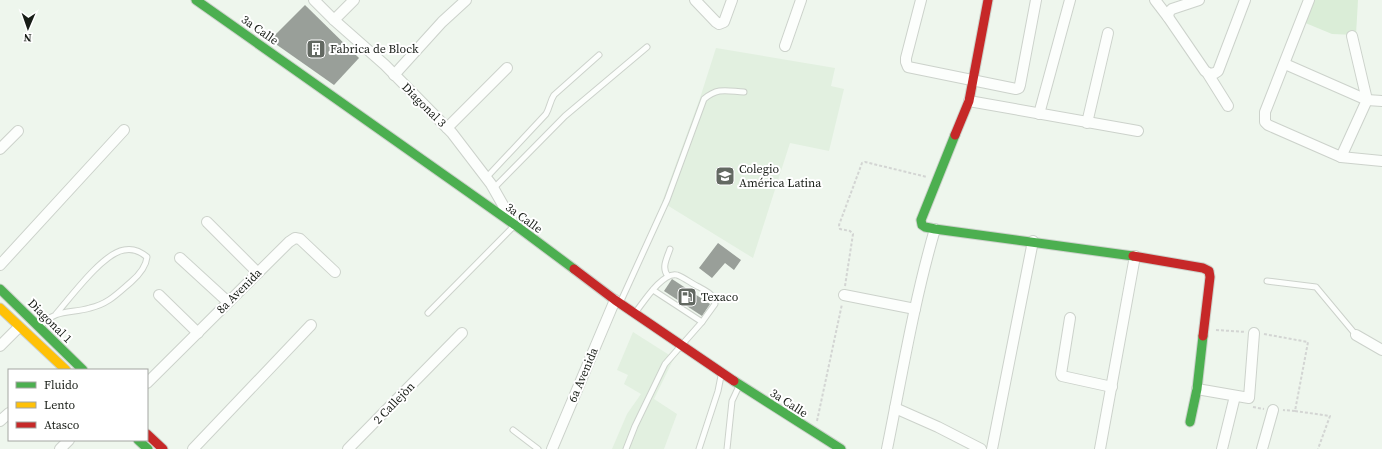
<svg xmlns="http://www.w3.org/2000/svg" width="1382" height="449" font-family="'Source Serif 4',serif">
  <rect width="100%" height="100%" fill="#eef6ed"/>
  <!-- built -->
  <g fill="#e2f0e0">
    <polygon points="716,48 835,68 831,86 844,89 829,151 790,143 753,258 662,202 700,98"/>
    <polygon points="633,332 674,358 654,399 677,414 664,449 612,449 627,414 641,394 624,384 628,375 617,370"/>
  </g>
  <!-- green -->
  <polygon fill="#daedd7" points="1310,0 1358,0 1356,35 1332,34 1303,22"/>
  <!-- building -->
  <g fill="#999f99">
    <polygon points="305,5 359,58 334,85 270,40"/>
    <polygon points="718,243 741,260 734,270 725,263 712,278 699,268"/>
    <polygon points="672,279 710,304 702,316 664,291"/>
  </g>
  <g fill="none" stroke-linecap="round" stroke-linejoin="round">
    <!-- lane casing -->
    <g stroke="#ccd2cb" stroke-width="7">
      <g id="lane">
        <path d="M486 178 546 114C550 107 550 101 554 95L599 55"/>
        <polyline points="494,188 565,116 647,47"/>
        <path d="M668 276C661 268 667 258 670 249"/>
        <polyline points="1267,281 1316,287 1356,335"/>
        <polyline points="653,290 702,322"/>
        <path d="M620 303 667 200 704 99C718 87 727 91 744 92"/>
        <polyline points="428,313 513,227"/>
        <path d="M40 327C56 308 70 314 90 308 108 304 117 294 131 282 139 275 146 267 147 257 140 251 133 248 124 250 103 253 70 298 56 314"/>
        <polyline points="513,430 538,449"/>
        <path d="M626 449 635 426 665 364 702 322 715 304C714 294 707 292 699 287 692 284 685 278 677 275 663 271 643 303 635 313"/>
        <polyline points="699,449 718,391 721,376"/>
        <polyline points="727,449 732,401 739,386"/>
      </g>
    </g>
    <!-- street casing -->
    <g stroke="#ccd2cb" stroke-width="12">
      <g id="street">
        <polyline points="314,0 334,20 385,65 452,133 491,184 512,221"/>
        <polyline points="695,0 716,22 719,24 724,22 732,0"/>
        <polyline points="921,0 906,58 906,62 908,67 1016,89 1019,88 1020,85 1036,0"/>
        <polyline points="1155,0 1168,17 1205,71 1210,74 1215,73 1218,71 1245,0"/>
        <polyline points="1309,0 1265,112 1265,122 1268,125 1341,157 1382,161"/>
        <polyline points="1168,17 1169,12 1172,9 1199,0"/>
        <polyline points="334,20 354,0"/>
        <polyline points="785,46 801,0"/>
        <polyline points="1285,64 1367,100 1382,101"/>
        <polyline points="1208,74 1228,106"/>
        <polyline points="394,75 442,22 466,0"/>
        <polyline points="969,101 1138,131"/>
        <polyline points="1039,114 1070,0"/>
        <polyline points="1087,123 1108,33"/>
        <polyline points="447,128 507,68"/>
        <polyline points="0,149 18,131"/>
        <polyline points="1341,157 1367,100 1352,36"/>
        <polyline points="207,222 258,273"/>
        <polyline points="180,258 228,302"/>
        <polyline points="0,265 124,130"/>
        <polyline points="159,295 198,333"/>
        <polyline points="844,295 915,309"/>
        <polyline points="1070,318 1061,374 1062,376 1112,387"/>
        <polyline points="1356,335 1382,350"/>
        <polyline points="0,346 19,327"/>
        <polyline points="147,383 289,242 295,238 300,239 335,272"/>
        <polyline points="1197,389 1249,398 1254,333"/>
        <polyline points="895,408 938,427 981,449"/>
        <polyline points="0,421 9,413"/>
        <polyline points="60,449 69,440"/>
        <polyline points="193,449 311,325"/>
        <polyline points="348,449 462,333"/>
        <polyline points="552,449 615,300"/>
        <path d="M887 449C902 375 914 301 935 229"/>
        <polyline points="992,449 1033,241"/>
        <polyline points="1100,449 1135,256"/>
        <polyline points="1222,449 1235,396"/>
        <polyline points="1262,449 1273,410"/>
      </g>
    </g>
    <!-- fast casing -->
    <g stroke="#ccd2cb" stroke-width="11">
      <g id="fast">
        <polyline points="196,0 515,225 574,269"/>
        <polyline points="955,135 921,220 922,225 925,227 935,229 1133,256"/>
        <polyline points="0,289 83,370"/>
        <polyline points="734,381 841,449"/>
        <polyline points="1190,422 1197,389 1203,336"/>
        <polyline points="138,440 148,449"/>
      </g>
    </g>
    <!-- slow casing -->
    <g stroke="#ccd2cb" stroke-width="11">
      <polyline id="slow" points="0,308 66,370"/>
    </g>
    <!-- jam casing -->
    <g stroke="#ccd2cb" stroke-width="11">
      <g id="jam">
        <polyline points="955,135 969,101 988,0"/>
        <polyline points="1133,256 1203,268 1209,271 1210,277 1203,336"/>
        <polyline points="574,269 615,300 734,381"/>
        <polyline points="147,434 163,449"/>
      </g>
    </g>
    <!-- path -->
    <g stroke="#d3d5d3" stroke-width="2" stroke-dasharray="3 2" stroke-linecap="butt">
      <polyline points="845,286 853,234 850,231 840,229 839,225 862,163 865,162 927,177"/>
      <polyline points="1216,330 1246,332"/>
      <polyline points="1264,334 1308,342 1295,411 1283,410"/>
      <polyline points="1253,407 1264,409"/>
      <polyline points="1295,411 1330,416 1318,449"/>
      <polyline points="817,421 842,304"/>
    </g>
    <!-- lane -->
    <use href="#lane" stroke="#fcfefc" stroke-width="5"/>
    <!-- street -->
    <use href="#street" stroke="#fcfefc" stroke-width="10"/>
    <!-- fast -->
    <use href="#fast" stroke="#4caf50" stroke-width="9"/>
    <!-- slow -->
    <use href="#slow" stroke="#ffc107" stroke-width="9"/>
    <!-- jam -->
    <use href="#jam" stroke="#c62828" stroke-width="9"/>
  </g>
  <!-- icons -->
  <defs>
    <g id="building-square" transform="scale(1)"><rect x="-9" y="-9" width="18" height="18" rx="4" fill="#636962" stroke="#fff"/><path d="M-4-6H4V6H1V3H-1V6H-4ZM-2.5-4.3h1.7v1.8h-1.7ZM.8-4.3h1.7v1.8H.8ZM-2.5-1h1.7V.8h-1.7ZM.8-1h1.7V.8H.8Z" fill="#fff"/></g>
    <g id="university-square" transform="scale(1)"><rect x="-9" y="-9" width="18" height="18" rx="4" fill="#636962" stroke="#fff"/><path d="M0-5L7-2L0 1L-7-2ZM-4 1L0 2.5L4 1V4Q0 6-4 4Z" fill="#fff"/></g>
    <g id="fuel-square" transform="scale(1)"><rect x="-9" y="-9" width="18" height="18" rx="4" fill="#636962" stroke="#fff"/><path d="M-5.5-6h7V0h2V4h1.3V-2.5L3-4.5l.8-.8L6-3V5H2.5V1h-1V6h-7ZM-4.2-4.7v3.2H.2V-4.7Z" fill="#fff"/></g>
  </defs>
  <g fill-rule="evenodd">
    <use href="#building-square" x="316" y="49"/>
    <use href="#university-square" x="725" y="176"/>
    <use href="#fuel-square" x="687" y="297"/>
  </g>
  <g text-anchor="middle" stroke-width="4" stroke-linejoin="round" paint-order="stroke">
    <!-- street labels -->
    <g font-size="12" fill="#181d17" stroke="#fff">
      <text transform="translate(260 30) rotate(35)" y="4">3a Calle</text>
      <text transform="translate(424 105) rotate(45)" y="4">Diagonal 3</text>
      <text transform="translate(524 218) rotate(36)" y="4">3a Calle</text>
      <text transform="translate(239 291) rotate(-45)" y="4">8a Avenida</text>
      <text transform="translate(50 321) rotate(45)" y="4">Diagonal 1</text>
      <text transform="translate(583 375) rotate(-67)" y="4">6a Avenida</text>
      <text transform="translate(394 403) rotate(-46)" y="4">2 Callejòn</text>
      <text transform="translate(789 403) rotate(33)" y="4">3a Calle</text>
    </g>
    <!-- poi labels -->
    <g font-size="12" fill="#181d17" stroke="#fff" text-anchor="start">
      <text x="330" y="53">Fabrica de Block</text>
      <text x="739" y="173">Colegio<tspan x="739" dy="14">América Latina</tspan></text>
      <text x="701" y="301">Texaco</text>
    </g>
  </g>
  <!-- legend -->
  <rect x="8" y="369" width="140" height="72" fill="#ffffff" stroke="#a3a5a2"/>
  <rect x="16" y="382" width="20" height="6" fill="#4caf50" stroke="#a3a5a2"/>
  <text x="44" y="389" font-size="12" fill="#181d17">Fluido</text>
  <rect x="16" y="402" width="20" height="6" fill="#ffc107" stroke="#a3a5a2"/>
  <text x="44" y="409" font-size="12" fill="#181d17">Lento</text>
  <rect x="16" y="422" width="20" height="6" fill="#c62828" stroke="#a3a5a2"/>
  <text x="44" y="429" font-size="12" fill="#181d17">Atasco</text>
  <!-- north arrow -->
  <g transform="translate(28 28) rotate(182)" stroke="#ffffff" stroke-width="3" paint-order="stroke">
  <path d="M0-3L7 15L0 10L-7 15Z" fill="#181d17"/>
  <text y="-6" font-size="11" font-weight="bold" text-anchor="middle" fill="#181d17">N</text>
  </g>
</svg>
